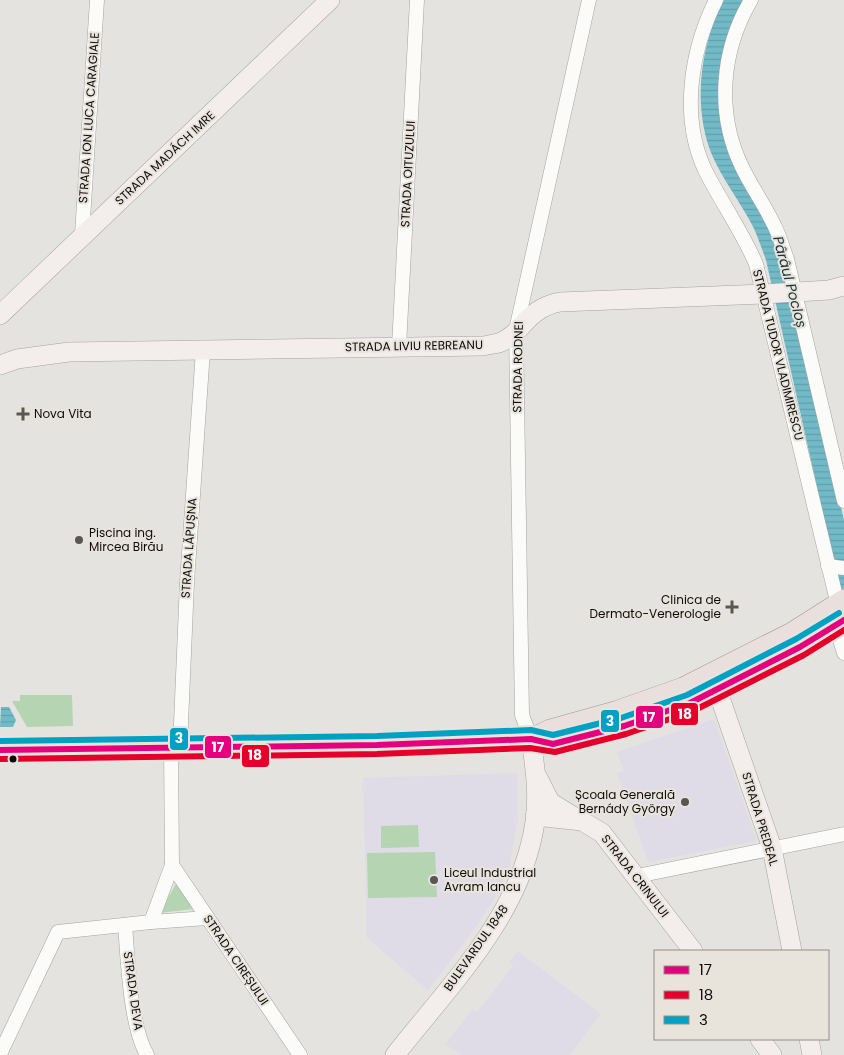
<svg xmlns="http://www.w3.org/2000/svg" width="844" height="1055" font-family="Poppins,sans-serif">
  <defs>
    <pattern id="water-rules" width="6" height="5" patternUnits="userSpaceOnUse" patternTransform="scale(1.25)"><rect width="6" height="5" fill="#72bac7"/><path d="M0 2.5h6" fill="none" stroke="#629faa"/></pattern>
  </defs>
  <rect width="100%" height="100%" fill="#e5e3df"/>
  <!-- education -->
  <g fill="#dfdce7">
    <polygon points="714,719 757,841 648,862 617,773 624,771 617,752"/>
    <polygon points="517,773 517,821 510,865 496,896 476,927 428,990 367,938 363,778"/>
    <polygon points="518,951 601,1014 570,1055 461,1055 445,1044 473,1009 477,1012 513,966 509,962"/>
  </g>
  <!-- grass -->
  <g fill="#b4d4b2">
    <polygon points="20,695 72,695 73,726 27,727 12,701 20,701"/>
    <polygon points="418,825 419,847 381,848 381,826"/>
    <polygon points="435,852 437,897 368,898 367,853"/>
    <polygon points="176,884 194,909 159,913"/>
  </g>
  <!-- water -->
  <g fill="url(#water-rules)">
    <path d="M724 0H744L720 100 778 239 844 520V607L766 260C761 247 757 233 750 221 738 199 722 178 712 155 692 106 700 45 724 0Z"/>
    <polygon points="1,707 9,707 16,720 13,727 0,727"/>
  </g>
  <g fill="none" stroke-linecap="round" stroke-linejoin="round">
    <!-- street casing -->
    <g stroke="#a4a3a0" stroke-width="15">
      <g id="street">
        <path d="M716 0C691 50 680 117 705 170 721 202 742 231 756 264L838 605"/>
        <path d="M751 0C721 51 716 113 742 167 752 188 766 207 775 227 780 237 783 249 787 259L844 501"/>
        <polyline points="82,235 97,0"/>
        <polyline points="399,347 417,0"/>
        <polyline points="828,566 844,568"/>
        <polyline points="836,626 844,653"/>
        <polyline points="531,739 522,715 516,330 589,0"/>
        <polyline points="180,747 187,582 203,350"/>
        <polyline points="172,865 300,1055"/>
        <polyline points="637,876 844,834"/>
        <polyline points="151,922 172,865 171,747"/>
        <path d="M125 925C128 961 130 1025 147 1055"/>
        <polyline points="0,1054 58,932 151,922 207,918"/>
      </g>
    </g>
    <!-- secondary casing -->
    <g stroke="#a4a3a0" stroke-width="20">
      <g id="secondary">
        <polyline points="0,315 330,0"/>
        <path d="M0 365 17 359 69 352 483 346C488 345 494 344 499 343 524 333 525 309 560 302L764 294 829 290 844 286"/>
        <polyline points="717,689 772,848 792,951"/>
        <polyline points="538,778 550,802 576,818"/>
        <polyline points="535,816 582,821 602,833 693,951"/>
        <polyline points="760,1039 772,1055"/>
        <polyline points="809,1039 812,1055"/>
        <path d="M395 1055C450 985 522 914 535 822 539 794 535 767 531 739"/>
      </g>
    </g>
    <!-- primary casing -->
    <g stroke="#a5958e" stroke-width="22">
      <g id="primary">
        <polyline points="536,737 550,730 618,711 683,688 792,633 844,600"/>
        <polyline points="0,750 377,745 531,739 553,744 624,726 690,703 800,647 844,620"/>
      </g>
    </g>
    <!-- street -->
    <use href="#street" stroke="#fbfbfa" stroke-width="14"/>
    <!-- secondary -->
    <use href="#secondary" stroke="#f3eeec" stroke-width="19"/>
    <!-- primary -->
    <use href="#primary" stroke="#e9e0dd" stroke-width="21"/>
    <!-- bus-1 casing -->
    <g stroke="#e8e4dc" stroke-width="10">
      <polyline id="bus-1" points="0,750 377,745 531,739 553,744 624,726 690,703 800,647 844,620"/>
    </g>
    <!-- bus-2 casing -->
    <g stroke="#e8e4dc" stroke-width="10">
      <polyline id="bus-2" points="0,759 377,754 530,748 555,752 626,734 693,711 804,655 844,630"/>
    </g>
    <!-- bus-3 casing -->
    <g stroke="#e8e4dc" stroke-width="10">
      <polyline id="bus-3" points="0,741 377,736 531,730 553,735 621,718 687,695 796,639 839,613"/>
    </g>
    <!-- bus-1 -->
    <use href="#bus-1" stroke="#e5007d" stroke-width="6"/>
    <!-- bus-2 -->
    <use href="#bus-2" stroke="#e4002b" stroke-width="6"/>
    <!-- bus-3 -->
    <use href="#bus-3" stroke="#01a1c4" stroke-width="6"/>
  </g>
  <!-- markers -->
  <g fill="#585754" stroke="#e8e4dc" stroke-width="2">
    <path d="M20.5 406.5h5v5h5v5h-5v5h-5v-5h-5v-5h5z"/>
    <circle cx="79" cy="540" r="5"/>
    <path d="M729.5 599.5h5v5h5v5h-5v5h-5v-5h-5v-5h5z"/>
    <circle cx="685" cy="802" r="5"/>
    <circle cx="434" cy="880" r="5"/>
  </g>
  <circle fill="#0c0b09" stroke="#e8e4dc" stroke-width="2" cx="13" cy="759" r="4.5"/>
  <g text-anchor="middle" stroke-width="4" stroke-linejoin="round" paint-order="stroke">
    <!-- street labels -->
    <g font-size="12" fill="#0c0b09" stroke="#e8e4dc">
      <text transform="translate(89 118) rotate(-86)" y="4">STRADA ION LUCA CARAGIALE</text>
      <text transform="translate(165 158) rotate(-43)" y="4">STRADA MADÁCH IMRE</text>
      <text transform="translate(408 174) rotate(-87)" y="4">STRADA OITUZULUI</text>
      <text transform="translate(414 346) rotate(-1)" y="4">STRADA LIVIU REBREANU</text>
      <text transform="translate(778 355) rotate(76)" y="4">STRADA TUDOR VLADIMIRESCU</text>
      <text transform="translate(518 367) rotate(-89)" y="4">STRADA RODNEI</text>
      <text transform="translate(189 548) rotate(-86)" y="4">STRADA LĂPUȘNA</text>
      <text transform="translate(760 819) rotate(73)" y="4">STRADA PREDEAL</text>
      <text transform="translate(635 876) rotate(52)" y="4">STRADA CRINULUI</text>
      <text transform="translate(476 948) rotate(-55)" y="4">BULEVARDUL 1848</text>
      <text transform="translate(236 960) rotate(56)" y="4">STRADA CIREȘULUI</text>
      <text transform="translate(133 991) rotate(82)" y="4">STRADA DEVA</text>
    </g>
    <!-- poi labels -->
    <g font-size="12" fill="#0c0b09" stroke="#e8e4dc" text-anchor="start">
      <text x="34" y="418">Nova Vita</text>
      <text x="89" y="537">Piscina ing.<tspan x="89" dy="14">Mircea Birău</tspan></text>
      <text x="721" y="604" text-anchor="end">Clinica de<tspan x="721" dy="14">Dermato-Venerologie</tspan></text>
      <text x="675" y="799" text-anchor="end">Școala Generală<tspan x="675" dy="14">Bernády György</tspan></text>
      <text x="444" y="877">Liceul Industrial<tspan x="444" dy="14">Avram Iancu</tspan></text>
    </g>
    <!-- water labels -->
    <g font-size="14" font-style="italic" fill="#1b3338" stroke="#e8e4dc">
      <text transform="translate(790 282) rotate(75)" y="5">Pârâul Pocloș</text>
    </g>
  </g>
  <g stroke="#e8e4dc" stroke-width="2">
    <rect x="670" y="702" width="29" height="24" rx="5" fill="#e4002b"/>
    <rect x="635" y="705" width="29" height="24" rx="5" fill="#e5007d"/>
    <rect x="600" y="709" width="20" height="24" rx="5" fill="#01a1c4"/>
    <rect x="169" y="727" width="20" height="24" rx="5" fill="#01a1c4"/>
    <rect x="204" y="735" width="28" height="24" rx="5" fill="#e5007d"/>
    <rect x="241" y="744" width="29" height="24" rx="5" fill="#e4002b"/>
  </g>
  <g font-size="14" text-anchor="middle" font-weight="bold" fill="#fff">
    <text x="685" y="719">18</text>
    <text x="649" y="722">17</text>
    <text x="610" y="726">3</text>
    <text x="179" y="743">3</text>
    <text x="218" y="752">17</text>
    <text x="255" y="760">18</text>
  </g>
  <!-- legend -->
  <rect x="654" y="950" width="175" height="90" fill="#e8e4dc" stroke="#908d88"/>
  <rect x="664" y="966" width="25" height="8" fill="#e5007d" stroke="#908d88"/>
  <text x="699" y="975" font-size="15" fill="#0c0b09">17</text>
  <rect x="664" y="991" width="25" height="8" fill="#e4002b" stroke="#908d88"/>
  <text x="699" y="1000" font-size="15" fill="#0c0b09">18</text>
  <rect x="664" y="1016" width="25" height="8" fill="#01a1c4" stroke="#908d88"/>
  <text x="699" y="1025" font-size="15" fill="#0c0b09">3</text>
</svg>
